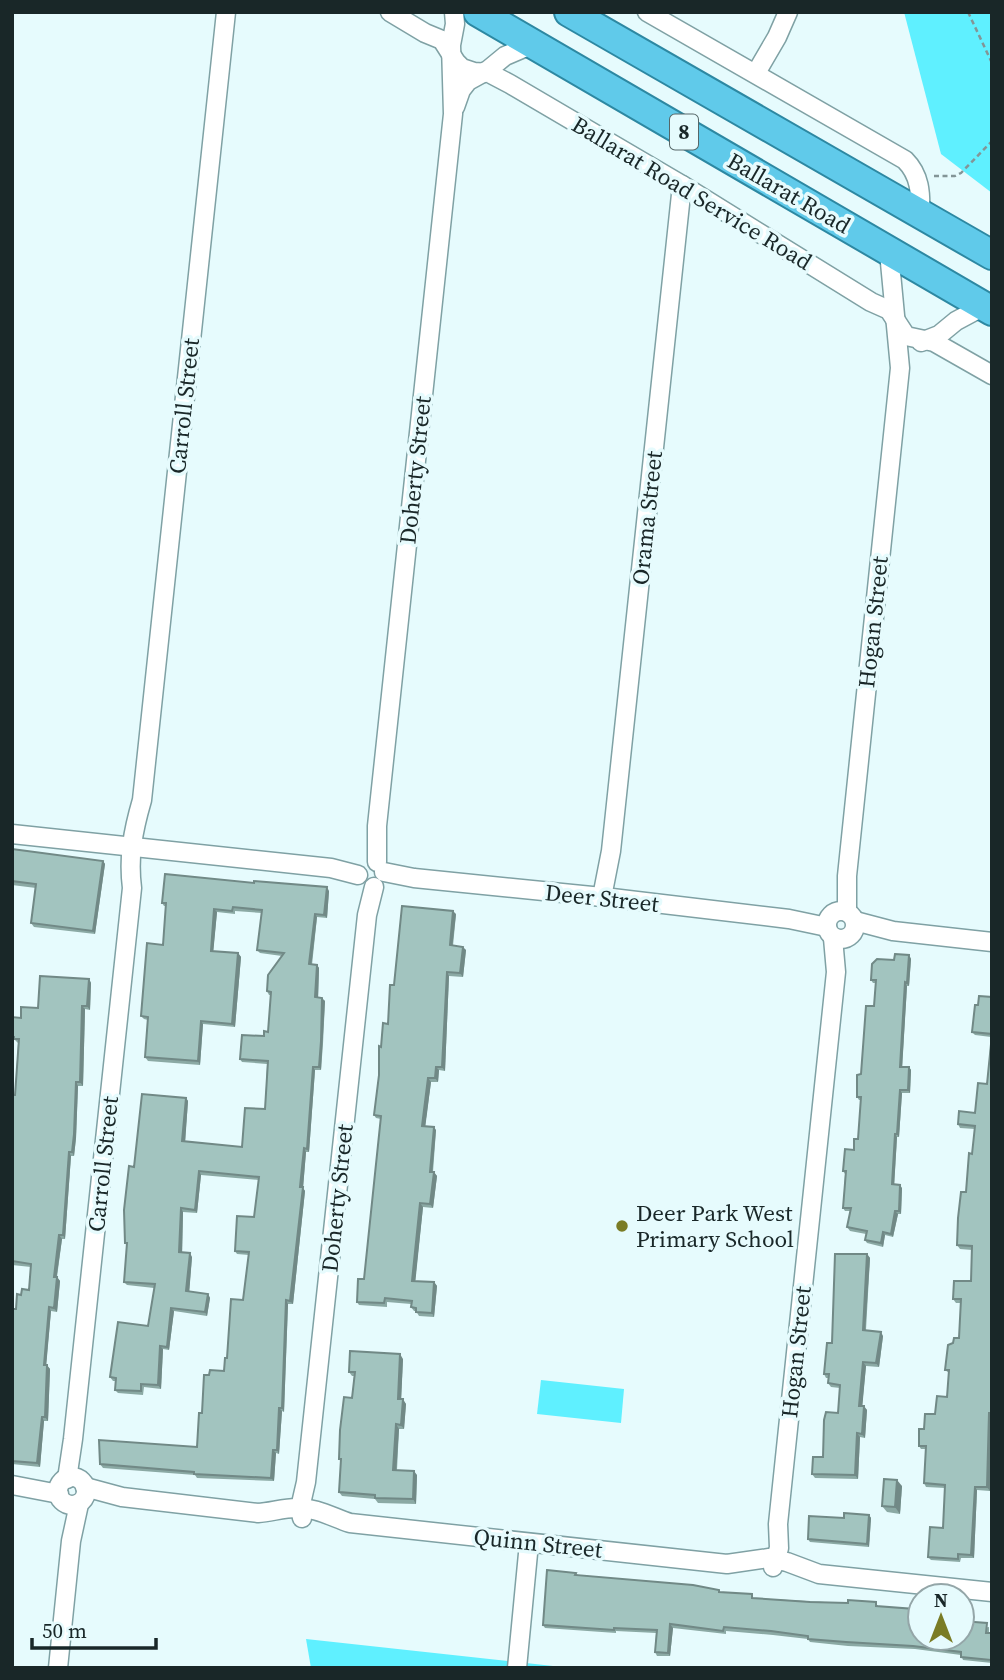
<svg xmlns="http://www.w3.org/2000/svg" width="1004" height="1680" font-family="'Source Serif 4',serif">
  <rect width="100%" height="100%" fill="#e6fbfd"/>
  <!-- green -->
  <g fill="#5ff0ff">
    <polygon points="904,12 992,12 992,193 941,154"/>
    <polygon points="541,1380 624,1389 621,1423 537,1414"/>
    <polygon points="306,1639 571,1668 311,1668"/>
  </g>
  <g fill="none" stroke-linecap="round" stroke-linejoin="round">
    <!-- minor casing -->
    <g stroke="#7fa1a4" stroke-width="21">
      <g id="minor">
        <polyline points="390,12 425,33 442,40 456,62 462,68 474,72 489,73 510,84 682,185 871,302 889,310 906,336 934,342 992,375"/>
        <path d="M647 12 905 160C920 175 921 193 920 214"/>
        <polyline points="756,73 777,37 788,12"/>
        <polyline points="455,107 461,90 468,81 488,70 505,56 533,44"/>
        <polyline points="921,342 939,335 956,321 984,306"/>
        <polyline points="12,834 331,868 358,875"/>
        <polyline points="377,862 377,826 453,114 451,45 455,24 454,12"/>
        <polyline points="384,872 414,878 612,898 789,919 827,927"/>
        <polyline points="602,897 611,851 682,185"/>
        <circle cx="841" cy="925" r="14"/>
        <polyline points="847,912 847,876 900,368 889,252"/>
        <polyline points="855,921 893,931 992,942"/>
        <circle cx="72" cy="1491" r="14"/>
        <path d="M67 1479 73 1439 132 888C128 857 133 831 142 800L226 12"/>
        <polyline points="12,1485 59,1494"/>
        <path d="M85 1487 122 1497 258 1513C271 1512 284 1508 296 1508 315 1507 332 1517 350 1523L727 1564 769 1558 787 1562 819 1574 992 1592"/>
        <polyline points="302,1518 300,1508 306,1482 367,915 374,887"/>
        <polyline points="773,1567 779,1548 778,1524 836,972 833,938"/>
        <polyline points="58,1668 71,1541 79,1504"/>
        <polyline points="517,1668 529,1543"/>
      </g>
    </g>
    <!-- trunk casing -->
    <g stroke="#2d88a2" stroke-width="32">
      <g id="trunk">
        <polyline points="478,12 992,311"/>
        <polyline points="569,12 992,255"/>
      </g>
    </g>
    <!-- path -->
    <g stroke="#839597" stroke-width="2.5" stroke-dasharray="5 3.5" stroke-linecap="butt">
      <polyline points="968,12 992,63"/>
      <polyline points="934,176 955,176 961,173 992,141"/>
    </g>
    <!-- minor -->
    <use href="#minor" stroke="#fff" stroke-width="18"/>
    <!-- trunk -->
    <use href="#trunk" stroke="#60caea" stroke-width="28"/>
  </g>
  <!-- wall -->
  <g fill="#8ba9a4">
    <polygon points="12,849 103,861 105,864 95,934 34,927 31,923 36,888 12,885"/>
    <polygon points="254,883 329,891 327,918 317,917 312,965 317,965 319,968 318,997 325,1001 323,1044 321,1070 315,1070 309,1152 306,1152 303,1188 305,1191 293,1304 288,1304 284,1412 282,1411 279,1454 276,1453 274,1481 197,1478 195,1475 103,1468 100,1464 197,1447 209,1375 224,1371 243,1300 249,1255 237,1254 235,1251 254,1217 259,1180 201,1175 197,1213 183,1212 182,1253 192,1257 189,1292 208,1294 210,1298 207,1316 174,1311 169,1350 163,1349 161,1389 144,1387 143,1395 118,1393 115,1390 116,1381 113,1381 110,1377 148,1326 154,1288 127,1285 124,1282 127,1246 125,1243 134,1167 186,1098 188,1101 185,1141 242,1147 265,1109 267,1064 242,1062 240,1059 268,1032 271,995 269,995 267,991 282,956 260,953 257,950 262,913 235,911 235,914 217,912 213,952 238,953 241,957 235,1027 203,1024 200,1065 148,1061 145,1057 148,1020 144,1019 141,1016 163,945 166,906 164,906 162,903"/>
    <polygon points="456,914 453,946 466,950 463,977 449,976 445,1071 439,1070 438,1082 431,1082 425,1126 436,1130 433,1172 437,1176 433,1208 423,1207 415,1281 434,1282 437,1286 434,1317 419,1316 416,1311 414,1311 411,1307 411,1304 387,1302 387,1307 359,1305 357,1302 364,1279 381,1119 376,1118 374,1115 379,1075 381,1047 388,1024 394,985"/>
    <polygon points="909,955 911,959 909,986 907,986 902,1067 909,1067 911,1070 910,1093 902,1093 899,1137 897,1137 894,1185 902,1188 901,1214 898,1214 893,1237 885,1235 883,1247 867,1243 865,1240 866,1234 850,1231 847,1227 850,1211 845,1211 843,1208 845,1174 843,1171 858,1139 861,1100 859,1100 857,1097 874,1006 876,983 873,983 871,980 894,960"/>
    <polygon points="89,979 91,983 90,1010 85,1009 83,1086 78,1086 76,1138 74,1156 71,1156 65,1239 62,1239 57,1277 60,1281 57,1312 51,1311 46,1365 50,1369 48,1421 44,1421 40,1467 12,1464 12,1309 16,1309 21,1295 29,1290 31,1267 12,1265 12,1095 15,1095 18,1043 15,1040 12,1040 12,1017 21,1018"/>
    <polygon points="992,997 992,1416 990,1491 977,1490 974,1558 961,1558 960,1562 931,1560 928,1557 943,1528 945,1488 926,1487 924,1483 926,1449 921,1449 919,1446 924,1429 947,1397 949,1373 945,1370 953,1343 959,1338 961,1303 956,1303 953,1299 971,1281 972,1250 960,1249 957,1245 972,1154 975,1129 960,1128 958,1124 975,1113 987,1084 991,1037 975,1035 972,1032 978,1005"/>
    <polygon points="867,1254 870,1258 866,1330 883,1336 879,1367 866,1366 862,1406 867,1410 865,1438 860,1437 858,1479 815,1478 812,1474 823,1457 838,1413 840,1388 831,1387 828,1383 829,1378 826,1378 824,1374 832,1343"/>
    <polygon points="403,1359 401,1399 406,1404 404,1429 399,1429 397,1470 417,1475 416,1504 378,1503 375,1499 342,1496 339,1492 341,1462 339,1459 352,1398 354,1376 352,1376 349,1372"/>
    <polygon points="902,1486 900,1514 887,1512 882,1506"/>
    <polygon points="869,1515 871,1518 869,1547 810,1542 808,1539 844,1518"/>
    <polygon points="576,1573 578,1575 721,1592 755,1598 878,1605 878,1606 918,1612 920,1638 989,1627 989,1633 992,1633 992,1663 963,1660 961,1655 915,1649 848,1646 810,1642 808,1639 773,1635 726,1631 726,1634 673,1628 670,1656 657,1656 655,1652 656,1633 616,1631 616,1633 545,1628 543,1625"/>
  </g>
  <!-- shaded-wall -->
  <g fill="#718986">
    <polygon points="103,861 105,864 95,934 93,931"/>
    <polygon points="327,887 329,891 327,918 324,915"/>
    <polygon points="214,909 217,912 213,955 211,951"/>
    <polygon points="453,911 456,914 452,949 450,945"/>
    <polygon points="315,914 317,917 311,968 309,964"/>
    <polygon points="463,947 466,950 463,977 460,973"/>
    <polygon points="238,953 241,957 235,1027 232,1024"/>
    <polygon points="909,955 911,959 909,986 907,983"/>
    <polygon points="317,965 319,968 318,1001 315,997"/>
    <polygon points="447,972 449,976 445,1071 442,1067"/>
    <polygon points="89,979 91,983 90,1010 87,1006"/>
    <polygon points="905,982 907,986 902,1070 900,1067"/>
    <polygon points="322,998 325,1001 321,1070 319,1067"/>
    <polygon points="82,1006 85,1009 83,1086 80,1082"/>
    <polygon points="201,1021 203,1024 200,1065 198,1061"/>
    <polygon points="313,1067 315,1070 309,1152 307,1149"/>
    <polygon points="436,1067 439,1070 438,1082 435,1078"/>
    <polygon points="909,1067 911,1070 910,1093 908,1090"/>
    <polygon points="428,1078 431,1082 425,1129 422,1126"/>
    <polygon points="76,1082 78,1086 76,1138 74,1156 72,1152"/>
    <polygon points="900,1090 902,1093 899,1137 897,1134"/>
    <polygon points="186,1098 188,1101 185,1144 182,1141"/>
    <polygon points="434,1127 436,1130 432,1176 430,1172"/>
    <polygon points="895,1134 897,1137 894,1188 892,1184"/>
    <polygon points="304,1148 306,1152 303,1188 305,1191 293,1304 290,1301"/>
    <polygon points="69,1152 71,1156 65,1239 63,1235"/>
    <polygon points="199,1171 201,1175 197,1213 195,1210"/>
    <polygon points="434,1172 437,1176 433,1208 430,1204"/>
    <polygon points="900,1185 902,1188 901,1214 899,1211"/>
    <polygon points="420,1203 423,1207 415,1285 412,1281"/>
    <polygon points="181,1208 183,1212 182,1256 179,1252"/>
    <polygon points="895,1211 898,1214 893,1237 891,1234"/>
    <polygon points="883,1232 885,1235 883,1247 881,1243"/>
    <polygon points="59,1235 62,1239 56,1281 54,1277"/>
    <polygon points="190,1253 192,1257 189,1295 186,1291"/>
    <polygon points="867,1254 870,1258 865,1334 863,1330"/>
    <polygon points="57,1277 60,1281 57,1312 54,1308"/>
    <polygon points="434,1282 437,1286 434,1317 432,1313"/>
    <polygon points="208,1294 210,1298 207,1316 205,1312"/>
    <polygon points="286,1300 288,1304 284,1412 282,1408"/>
    <polygon points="49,1307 51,1311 46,1368 44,1365"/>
    <polygon points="171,1308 174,1311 169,1350 167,1347"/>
    <polygon points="881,1332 883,1336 879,1367 876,1363"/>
    <polygon points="160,1346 163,1349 161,1389 158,1385"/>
    <polygon points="400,1354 403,1359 401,1403 398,1399"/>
    <polygon points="863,1362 866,1366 862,1410 859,1406"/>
    <polygon points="47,1365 50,1369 48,1421 45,1417"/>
    <polygon points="403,1399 406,1404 404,1429 401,1425"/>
    <polygon points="864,1406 867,1410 865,1438 862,1434"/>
    <polygon points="279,1408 282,1411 279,1454 277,1450"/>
    <polygon points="989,1413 992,1416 990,1491 987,1487"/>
    <polygon points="42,1417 44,1421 40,1467 37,1463"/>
    <polygon points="396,1424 399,1429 396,1475 393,1470"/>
    <polygon points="857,1433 860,1437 858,1479 855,1475"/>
    <polygon points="273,1450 276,1453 274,1481 271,1478"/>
    <polygon points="414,1471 417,1475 416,1504 413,1499"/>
    <polygon points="897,1480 902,1486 900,1514 895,1507"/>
    <polygon points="975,1487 977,1490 974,1558 971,1555"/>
    <polygon points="869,1515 871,1518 869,1547 867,1544"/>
    <polygon points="670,1624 673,1628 670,1656 668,1653"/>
  </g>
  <!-- building -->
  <g fill="#a2c4bf" stroke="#718986" stroke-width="2">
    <polygon points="12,849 103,861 93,931 31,923 36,884 12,881"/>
    <polygon points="165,874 254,883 254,881 327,887 324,915 315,914 309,964 317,965 315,997 322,998 321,1041 319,1067 313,1067 307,1149 304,1148 300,1187 303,1187 290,1301 286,1300 282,1408 279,1408 277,1450 273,1450 271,1478 194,1474 194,1472 100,1464 99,1440 197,1447 199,1413 202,1413 204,1375 209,1375 210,1370 224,1371 225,1358 227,1358 231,1299 243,1300 249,1252 235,1251 237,1216 254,1217 259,1177 199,1171 195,1210 181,1208 179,1252 190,1253 186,1291 208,1294 205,1312 171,1308 167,1347 160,1346 158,1385 141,1384 141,1391 115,1390 116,1378 110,1377 118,1322 148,1326 155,1284 124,1282 127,1243 125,1243 124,1210 129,1166 134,1167 142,1094 186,1098 182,1141 242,1147 245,1108 265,1109 268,1061 240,1059 242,1035 264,1036 264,1031 268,1032 271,992 267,991 268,975 284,953 257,950 262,910 233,907 232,911 214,909 211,951 238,953 232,1024 201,1021 198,1061 145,1057 148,1017 141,1016 147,943 163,945 166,903 162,903"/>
    <polygon points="402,906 453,911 450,945 463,947 460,973 447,972 442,1067 436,1067 435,1078 428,1078 422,1126 434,1127 430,1172 434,1172 430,1204 420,1203 412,1281 434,1282 432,1313 416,1312 416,1308 411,1307 412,1301 385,1298 384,1303 357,1302 358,1279 364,1279 381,1116 374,1115 379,1075 379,1046 381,1047 383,1023 388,1024 390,985 394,985"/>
    <polygon points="895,954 909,955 907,983 905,982 900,1067 909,1067 908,1090 900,1090 897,1134 895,1134 892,1184 900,1185 899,1211 895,1211 891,1234 883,1232 881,1243 865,1240 867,1231 847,1227 851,1208 843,1208 846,1171 843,1171 845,1149 854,1150 854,1139 858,1139 861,1097 857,1097 857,1075 861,1074 866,1006 874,1006 876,980 871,980 872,964 877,959 894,960"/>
    <polygon points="40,976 89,979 87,1006 82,1006 80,1082 76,1082 74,1134 72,1152 69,1152 63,1235 59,1235 54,1277 57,1277 54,1308 49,1307 44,1365 47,1365 45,1417 42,1417 37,1463 12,1461 12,1309 16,1309 17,1294 21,1295 22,1289 29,1290 31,1264 12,1261 12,1095 15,1095 19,1039 14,1039 14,1037 12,1037 12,1017 21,1018 21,1007 38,1008"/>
    <polygon points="979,996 992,997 992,1413 989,1413 987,1487 975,1487 971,1555 958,1554 958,1559 928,1557 930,1527 943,1528 945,1485 924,1483 926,1446 919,1446 919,1429 924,1429 925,1414 935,1414 937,1396 947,1397 949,1370 945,1370 948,1345 953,1343 954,1338 959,1338 961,1299 953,1299 954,1281 971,1281 972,1246 957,1245 958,1218 961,1192 966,1192 969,1153 972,1154 975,1126 958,1124 959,1111 975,1113 978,1083 987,1084 992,1034 972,1032 975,1005 978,1005"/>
    <polygon points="835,1254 867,1254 863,1330 881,1332 876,1363 863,1362 859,1406 864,1406 862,1434 857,1433 855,1475 812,1474 813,1457 823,1457 824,1420 826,1412 838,1413 840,1385 828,1383 829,1374 824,1374 827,1343 832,1343"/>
    <polygon points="350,1351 400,1354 398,1399 403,1399 401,1425 396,1424 393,1470 414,1471 413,1499 375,1498 375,1495 339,1492 341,1459 339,1459 340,1430 344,1397 352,1398 355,1372 349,1372"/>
    <polygon points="884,1479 897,1480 895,1507 882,1506"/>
    <polygon points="844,1513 869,1515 867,1544 808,1539 809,1516 844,1518"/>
    <polygon points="547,1570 576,1573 575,1575 693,1585 719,1590 719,1592 752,1594 752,1598 810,1602 848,1603 848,1600 876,1602 876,1606 915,1609 915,1614 920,1614 920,1638 962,1638 962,1621 987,1623 986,1633 992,1633 991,1660 961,1657 961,1652 913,1646 846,1642 808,1639 808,1636 771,1631 724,1627 723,1631 670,1624 668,1653 655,1652 657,1630 614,1628 614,1630 543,1625"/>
  </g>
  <!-- markers -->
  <circle fill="#7a7c25" stroke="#e6fbfd" stroke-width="2.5" cx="622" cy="1226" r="7"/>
  <g text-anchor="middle" stroke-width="7" stroke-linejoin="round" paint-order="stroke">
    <!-- shield labels -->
    <rect fill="#e6fbfd" stroke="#566768" stroke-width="2" x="670" y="114.5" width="28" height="35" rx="5"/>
    <g font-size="21" font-weight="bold" fill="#192728">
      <text x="684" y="139">8</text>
    </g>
    <!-- street labels -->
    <g font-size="23" fill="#192728" stroke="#e6fbfd">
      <text transform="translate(692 193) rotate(31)" y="8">Ballarat Road Service Road</text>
      <text transform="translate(789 193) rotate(30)" y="8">Ballarat Road</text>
      <text transform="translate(184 406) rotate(-84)" y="8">Carroll Street</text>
      <text transform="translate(415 470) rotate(-84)" y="8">Doherty Street</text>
      <text transform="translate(647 518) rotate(-84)" y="8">Orama Street</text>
      <text transform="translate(873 622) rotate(-84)" y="8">Hogan Street</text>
      <text transform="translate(602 898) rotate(6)" y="8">Deer Street</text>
      <text transform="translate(103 1164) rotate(-84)" y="8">Carroll Street</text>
      <text transform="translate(337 1198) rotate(-84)" y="8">Doherty Street</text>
      <text transform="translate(796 1352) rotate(-84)" y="8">Hogan Street</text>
      <text transform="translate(538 1543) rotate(6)" y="8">Quinn Street</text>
    </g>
    <!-- poi labels -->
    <g font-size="23" fill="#192728" stroke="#e6fbfd" text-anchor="start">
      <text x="636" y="1221">Deer Park West<tspan x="636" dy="26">Primary School</tspan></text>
    </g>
  </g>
  <!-- border -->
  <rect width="1004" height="1680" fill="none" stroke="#192728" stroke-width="28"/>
  <!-- north arrow -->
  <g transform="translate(941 1617)"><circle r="33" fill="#e6fbfd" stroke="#94a6a8" stroke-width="2"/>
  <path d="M0-5L12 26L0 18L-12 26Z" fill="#7a7c25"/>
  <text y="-10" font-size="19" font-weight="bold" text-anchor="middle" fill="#192728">N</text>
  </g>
  <!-- scale -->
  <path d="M32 1638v10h124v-10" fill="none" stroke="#192728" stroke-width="3.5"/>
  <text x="42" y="1638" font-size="21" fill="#192728" stroke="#e6fbfd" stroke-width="5" paint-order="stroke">50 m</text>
</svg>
